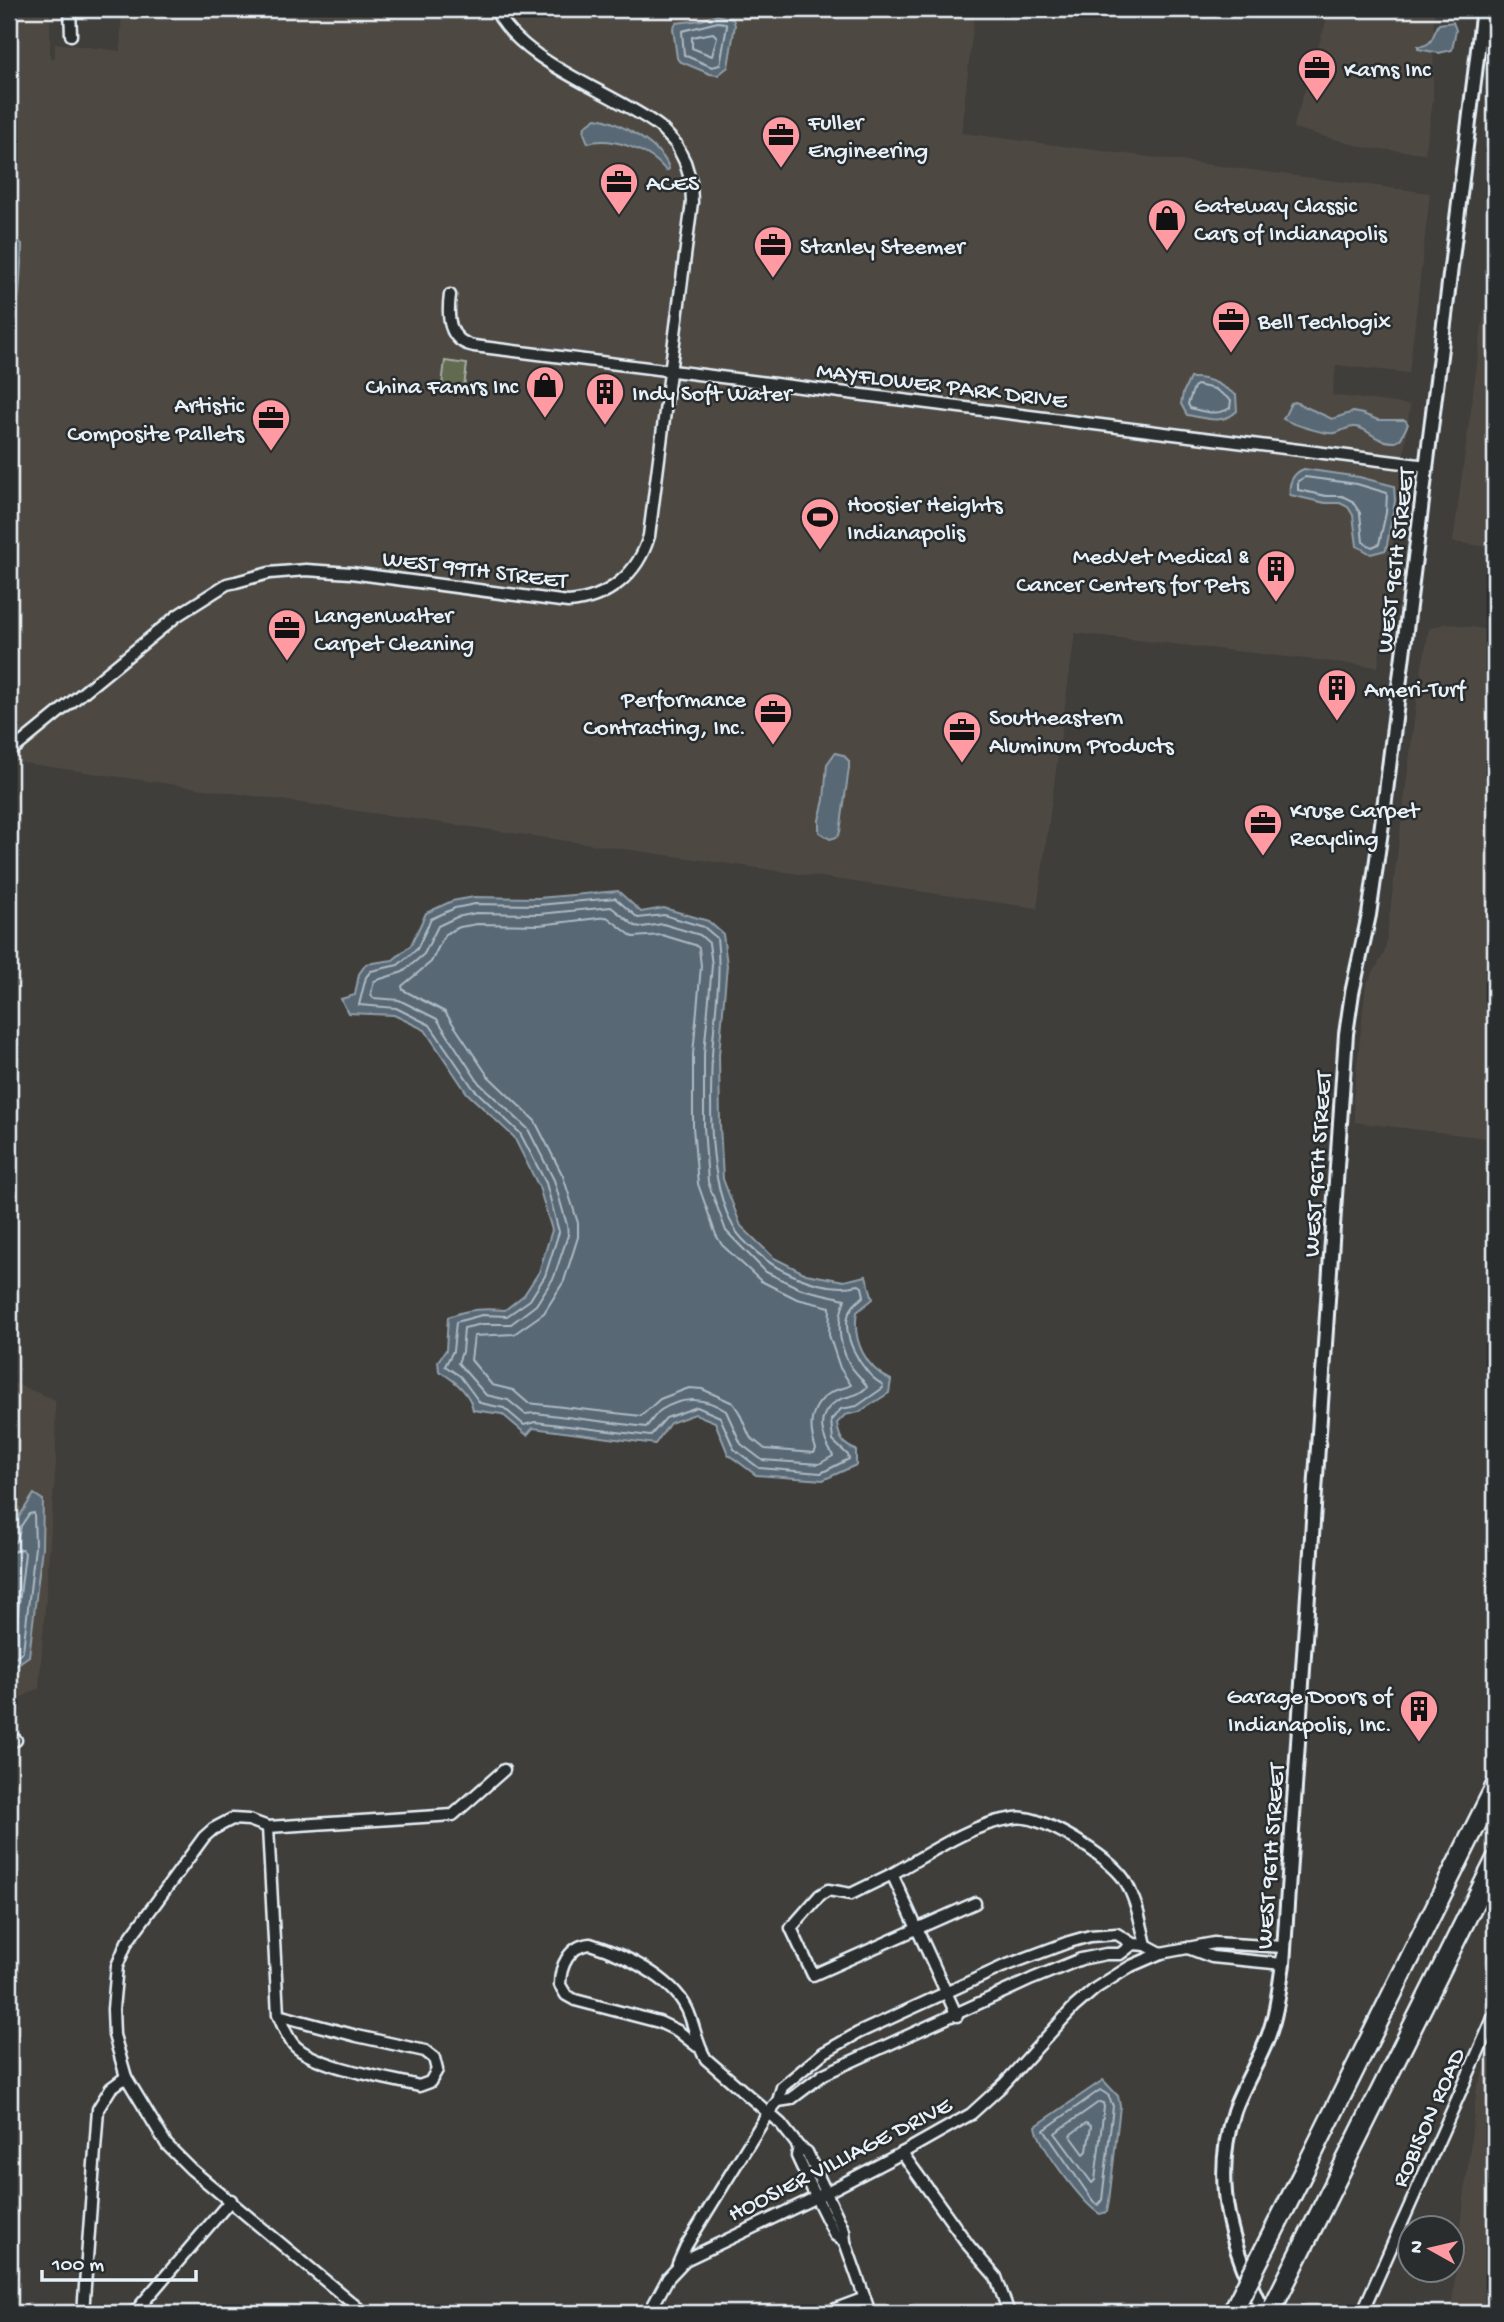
<svg xmlns="http://www.w3.org/2000/svg" width="1504" height="2322" font-family="'Gochi Hand',sans-serif">
  <rect width="100%" height="100%" fill="#3f3e3a"/>
  <filter id="ink" filterUnits="userSpaceOnUse"><feTurbulence type="fractalNoise" baseFrequency=".0143" numOctaves="2"/><feDisplacementMap in="SourceGraphic" scale="14" xChannelSelector="R" yChannelSelector="G"/><feConvolveMatrix kernelMatrix="1 2 1 2 8 2 1 2 1" color-interpolation-filters="sRGB"/></filter>
  <g filter="url(#ink)">
    <!-- built -->
    <g fill="#4e4942">
      <polygon points="9,9 50,9 50,59 55,58 55,43 120,51 122,9 975,9 961,133 1430,193 1409,373 1336,365 1332,395 1410,405 1378,667 1075,633 1037,908 9,761"/>
      <polygon points="1330,9 1434,9 1433,101 1425,153 1367,148 1293,128"/>
      <polygon points="1495,231 1495,548 1453,542"/>
      <polygon points="1446,623 1495,631 1495,1139 1355,1122 1353,1100 1366,985 1385,952 1418,690 1429,629"/>
      <polygon points="9,1381 55,1400 56,1460 39,1688 9,1704"/>
      <polygon points="1495,2048 1495,2313 1451,2313 1477,2087"/>
    </g>
    <!-- green -->
    <polygon fill="#626a50" stroke="#a5aea4" stroke-width="2" points="445,361 467,364 464,387 442,385"/>
    <!-- water -->
    <g fill="#586874" stroke="#929fa9" stroke-width="2">
      <polygon points="717,15 733,19 735,25 728,67 718,75 710,74 679,61 677,58 673,28 676,23 702,20"/>
      <path d="M1453 22 1456 30 1452 50 1439 53 1418 49V46C1434 47 1432 34 1439 24Z"/>
      <path d="M596 118C617 120 665 148 669 169L666 171C652 151 612 136 588 143L584 133 585 126Z"/>
      <polygon points="17,240 22,244 22,248 19,294 12,327 9,330 9,242"/>
      <path d="M1190 378C1210 377 1221 385 1236 395L1237 411C1223 425 1204 418 1187 415L1181 404 1183 393Z"/>
      <path d="M1295 402 1332 419 1353 412 1363 414 1378 420H1405L1408 424 1401 438 1396 442C1373 442 1370 429 1356 427 1346 426 1344 431 1335 433 1326 435 1292 424 1283 419L1291 403Z"/>
      <path d="M1304 469 1359 477 1394 486 1395 501 1386 550 1371 554 1357 546 1353 515 1348 507 1340 503H1325L1290 495C1288 483 1293 473 1304 469Z"/>
      <polygon points="835,753 843,755 849,761 849,768 840,832 837,837 830,839 819,832 819,820 824,800 827,764"/>
      <path d="M618 891 641 912 664 908 708 921 723 934 727 965 719 1055 720 1125 723 1179 741 1226 774 1258 806 1274 844 1281 866 1276 873 1299 857 1312C852 1340 865 1368 891 1380L889 1393 859 1412 845 1415 837 1423C839 1437 842 1445 856 1450V1465L823 1480 756 1475 728 1454 715 1422 695 1414 670 1423 655 1444 533 1428 527 1435 502 1414 473 1410C470 1392 454 1380 439 1371L438 1361 446 1350 448 1317C469 1309 484 1308 505 1310L524 1295 539 1272 552 1230 539 1187 514 1137 467 1093 425 1030 394 1015 348 1013 341 999 355 995 359 974 366 964 393 960 411 945 426 913 452 901 474 897 538 898Z"/>
      <polygon points="34,1494 43,1500 42,1547 29,1656 9,1670 9,1552 15,1523"/>
      <path d="M1103 2080 1118 2096 1120 2106 1109 2201 1107 2212 1100 2214C1083 2204 1038 2145 1036 2126Z"/>
    </g>
    <g fill="none" stroke-linecap="round" stroke-linejoin="round">
      <!-- shore -->
      <g stroke="#aebac3" stroke-width="2">
        <polygon points="718,22 725,23 727,26 720,65 712,67 684,55 682,31"/>
        <polygon points="713,33 717,37 712,56 692,48 692,37"/>
        <path d="M1197 385 1215 389 1231 400 1230 408C1217 416 1204 412 1190 408L1188 404 1194 387Z"/>
        <polygon points="1305,477 1357,484 1387,493 1386,513 1379,544 1372,547 1363,542 1360,513 1352,501 1342,496 1326,496 1298,490 1298,481"/>
        <path d="M615 898 638 918 664 915 704 927 717 938C722 978 714 1016 712 1055 710 1109 708 1181 734 1228 742 1242 768 1263 782 1270 806 1282 832 1291 859 1285L862 1287 864 1296C860 1300 855 1303 852 1308 836 1329 862 1374 882 1384L883 1388 857 1406 841 1409 831 1420 833 1441 848 1455 849 1459 821 1473 759 1468 734 1449 720 1417 697 1407 666 1418 650 1436 535 1422 524 1425 504 1408 480 1403 460 1376 445 1366 453 1351 456 1322 482 1315 507 1316 530 1300 545 1276 559 1232 546 1183 520 1133 473 1088 430 1025 396 1008 359 1005 366 977 371 971 398 965 417 949 431 919 455 908 475 904 538 905Z"/>
        <path d="M611 907 635 926 642 927 663 924 700 935 709 943 712 965 704 1054V1127L708 1182 726 1231 766 1272 801 1289 845 1299C837 1321 838 1344 850 1365 855 1373 863 1379 867 1387 855 1399 848 1394 837 1401 813 1416 823 1438 833 1456L819 1464 762 1460 741 1444 726 1411C705 1397 683 1396 661 1410 655 1414 651 1422 646 1427L535 1413 525 1414 508 1400 486 1395 458 1363 462 1352 464 1328 482 1324H511L536 1305 554 1277 568 1235 567 1225 554 1180 528 1129 479 1083 437 1019 399 1000 373 998 371 994 374 981 403 972 424 954 438 926 457 917 476 913 539 914Z"/>
        <path d="M607 917 633 937 662 935 695 945 699 948 701 966 693 1054V1127L698 1184 716 1235 722 1245 761 1281 797 1299 830 1307 829 1335 840 1368 851 1385C845 1389 837 1388 830 1393 809 1407 808 1427 816 1449L814 1453 765 1449 750 1437 739 1412 733 1403 702 1389 689 1388 660 1399 641 1416 528 1403 513 1390 492 1385 471 1360 474 1336 514 1334 544 1313 564 1281 578 1237V1223L563 1176 535 1121 488 1076 445 1012 403 990 402 986 431 962 445 934 460 927 477 924 539 925Z"/>
        <polyline points="9,1544 17,1541 21,1526 29,1514 34,1513 35,1547 23,1651 9,1662"/>
        <polyline points="9,1553 22,1549 25,1553 14,1646 9,1651"/>
        <polygon points="1100,2090 1108,2095 1113,2106 1102,2200 1098,2205 1093,2201 1044,2130"/>
        <polygon points="1099,2102 1103,2103 1104,2107 1095,2180 1092,2183 1055,2133"/>
        <polygon points="1086,2123 1091,2126 1087,2151 1084,2154 1070,2135"/>
      </g>
      <!-- minor casing -->
      <g stroke="#e8f1f8" stroke-width="15">
        <g id="minor">
          <polyline points="70,9 71,35"/>
          <path d="M450 295C447 317 448 341 474 346L1427 466"/>
          <path d="M9 753 178 615 227 584 236 582 269 573 306 570 351 573 568 602C608 599 638 574 649 536L692 202 691 182 685 162 676 144 660 127C612 91 522 64 495 9"/>
          <polyline points="9,1741 16,1740"/>
          <path d="M268 1827 278 2015C283 2025 286 2036 294 2045 315 2067 387 2078 419 2086L430 2082 437 2070 434 2058 425 2051 357 2036 278 2015"/>
          <polyline points="892,1874 851,1894 828,1890 820,1895 791,1928 813,1975 975,1903"/>
          <polyline points="1133,1944 1120,1954 1106,1954 1081,1959 1032,1979 824,2074 791,2099 778,2101 782,2087 823,2053 858,2033 1002,1967 1069,1942 1090,1936 1117,1934 1133,1944 1146,1945 1161,1953"/>
          <polyline points="1188,1948 1212,1957 1283,1964"/>
          <path d="M957 2016 892 1874C925 1856 971 1824 1009 1819 1013 1818 1020 1817 1025 1818 1051 1821 1115 1860 1127 1884 1137 1903 1141 1924 1146 1945"/>
          <path d="M697 2046 678 2031 659 2022 575 2000 566 1995 560 1985C560 1966 569 1946 590 1944 622 1954 672 1977 687 2009 695 2026 696 2044 706 2059L781 2124 799 2147 807 2152 844 2231 845 2242 870 2313"/>
          <polyline points="799,2147 797,2156 816,2197 835,2235 845,2242"/>
          <polyline points="902,2153 969,2246 996,2277 1009,2313"/>
          <polyline points="678,2264 686,2246 768,2113 778,2101"/>
          <polyline points="83,2313 98,2109 111,2088 126,2077"/>
          <polyline points="134,2313 231,2200"/>
          <polyline points="364,2313 191,2169 167,2145 126,2077 114,2035 113,2009 117,1966 127,1942 204,1837 213,1829 232,1819 249,1820 268,1827 453,1815 504,1770"/>
          <polyline points="649,2313 668,2278 685,2260 827,2192 902,2153 971,2114 1004,2084 1074,2007 1096,1988 1131,1966 1161,1953 1214,1943 1284,1947"/>
          <polyline points="825,2313 865,2298"/>
          <polyline points="1362,2313 1495,2014"/>
        </g>
      </g>
      <!-- tertiary casing -->
      <g stroke="#e8f1f8" stroke-width="18">
        <path id="tertiary" d="M1264 2313C1231 2248 1211 2183 1234 2111 1243 2086 1258 2063 1268 2037 1277 2013 1279 1989 1283 1964L1346 1034 1352 993 1369 915 1382 824 1483 9"/>
      </g>
      <!-- motorway casing -->
      <g stroke="#e8f1f8" stroke-width="23">
        <g id="motorway">
          <polyline points="1306,2167 1495,1787"/>
          <polyline points="1270,2313 1495,1861"/>
        </g>
      </g>
      <!-- minor -->
      <use href="#minor" stroke="#2a2d2e" stroke-width="10"/>
      <!-- tertiary -->
      <use href="#tertiary" stroke="#2a2d2e" stroke-width="12"/>
      <!-- motorway -->
      <use href="#motorway" stroke="#2a2d2e" stroke-width="18"/>
      <!-- motorway-bridge casing -->
      <g stroke="#e8f1f8" stroke-width="23" stroke-linecap="butt">
        <polyline id="motorway-bridge" points="1232,2313 1306,2167"/>
      </g>
      <!-- motorway-bridge -->
      <use href="#motorway-bridge" stroke="#2a2d2e" stroke-width="18"/>
    </g>
  </g>
  <!-- icons -->
  <defs>
    <g id="office-pin" transform="scale(2.0125)"><path d="M0 17L-7.5 6A9.5 9.5 0 1 1 7.5 6Z" fill="#ff9aa2" stroke="#2a2d2e"/><path d="M-6-3h4V-5.5h4V-3h4V5H-6ZM-1-4.5V-3h2v-1.5ZM-6 0V1H6V0Z" fill="#111"/></g>
    <g id="shop-pin" transform="scale(2.0125)"><path d="M0 17L-7.5 6A9.5 9.5 0 1 1 7.5 6Z" fill="#ff9aa2" stroke="#2a2d2e"/><path d="M-5-2.5h2.3a2.7 3.5 0 0 1 5.4 0H5L5.5 6h-11ZM-1.5-2.5h3a1.5 2.3 0 0 0-3 0Z" fill="#111"/></g>
    <g id="building-pin" transform="scale(2.0125)"><path d="M0 17L-7.5 6A9.5 9.5 0 1 1 7.5 6Z" fill="#ff9aa2" stroke="#2a2d2e"/><path d="M-4-6H4V6H1V3H-1V6H-4ZM-2.5-4.3h1.7v1.8h-1.7ZM.8-4.3h1.7v1.8H.8ZM-2.5-1h1.7V.8h-1.7ZM.8-1h1.7V.8H.8Z" fill="#111"/></g>
    <g id="stadium-pin" transform="scale(2.0125)"><path d="M0 17L-7.5 6A9.5 9.5 0 1 1 7.5 6Z" fill="#ff9aa2" stroke="#2a2d2e"/><path d="M0-5a6.5 5 0 1 0 0 10a6.5 5 0 1 0 0-10ZM-3.5-1.8h7v3.6h-7Z" fill="#111"/></g>
  </defs>
  <g fill-rule="evenodd">
    <use href="#office-pin" x="1317" y="68"/>
    <use href="#office-pin" x="781" y="135"/>
    <use href="#office-pin" x="619" y="182"/>
    <use href="#shop-pin" x="1167" y="218"/>
    <use href="#office-pin" x="773" y="245"/>
    <use href="#office-pin" x="1231" y="320"/>
    <use href="#shop-pin" x="545" y="385"/>
    <use href="#building-pin" x="605" y="392"/>
    <use href="#office-pin" x="271" y="418"/>
    <use href="#stadium-pin" x="820" y="517"/>
    <use href="#building-pin" x="1276" y="569"/>
    <use href="#office-pin" x="287" y="628"/>
    <use href="#building-pin" x="1337" y="688"/>
    <use href="#office-pin" x="773" y="712"/>
    <use href="#office-pin" x="962" y="730"/>
    <use href="#office-pin" x="1263" y="823"/>
    <use href="#building-pin" x="1419" y="1709"/>
  </g>
  <g text-anchor="middle" stroke-width="5" stroke-linejoin="round" paint-order="stroke">
    <!-- poi labels -->
    <g font-size="24" fill="#e8f1f8" stroke="#2a2d2e" text-anchor="start">
      <text x="1344" y="76">Karns Inc</text>
      <text x="808" y="129">Fuller<tspan x="808" dy="28">Engineering</tspan></text>
      <text x="646" y="190">ACES</text>
      <text x="1194" y="212">Gateway Classic<tspan x="1194" dy="28">Cars of Indianapolis</tspan></text>
      <text x="800" y="253">Stanley Steemer</text>
      <text x="1258" y="328">Bell Techlogix</text>
      <text x="518" y="393" text-anchor="end">China Famrs Inc</text>
      <text x="632" y="400">Indy Soft Water</text>
      <text x="244" y="412" text-anchor="end">Artistic<tspan x="244" dy="28">Composite Pallets</tspan></text>
      <text x="847" y="511">Hoosier Heights<tspan x="847" dy="28">Indianapolis</tspan></text>
      <text x="1249" y="563" text-anchor="end">MedVet Medical &amp;<tspan x="1249" dy="28">Cancer Centers for Pets</tspan></text>
      <text x="314" y="622">Langenwalter<tspan x="314" dy="28">Carpet Cleaning</tspan></text>
      <text x="1364" y="696">Ameri-Turf</text>
      <text x="746" y="706" text-anchor="end">Performance<tspan x="746" dy="28">Contracting, Inc.</tspan></text>
      <text x="989" y="724">Southeastern<tspan x="989" dy="28">Aluminum Products</tspan></text>
      <text x="1290" y="817">Kruse Carpet<tspan x="1290" dy="28">Recycling</tspan></text>
      <text x="1392" y="1703" text-anchor="end">Garage Doors of<tspan x="1392" dy="28">Indianapolis, Inc.</tspan></text>
    </g>
    <!-- street labels -->
    <g font-size="24" fill="#e8f1f8" stroke="#2a2d2e">
      <text transform="translate(942 384) rotate(7)" y="8">MAYFLOWER PARK DRIVE</text>
      <text transform="translate(1394 560) rotate(-83)" y="8">WEST 96TH STREET</text>
      <text transform="translate(475 568) rotate(7)" y="8">WEST 99TH STREET</text>
      <text transform="translate(1316 1164) rotate(-86)" y="8">WEST 96TH STREET</text>
      <text transform="translate(1269 1856) rotate(-86)" y="8">WEST 96TH STREET</text>
      <text transform="translate(1427 2117) rotate(-66)" y="8">ROBISON ROAD</text>
      <text transform="translate(839 2158) rotate(-27)" y="8">HOOSIER VILLIAGE DRIVE</text>
    </g>
  </g>
  <!-- margin -->
  <rect width="1504" height="2322" fill="none" stroke="#2a2d2e" stroke-width="35"/>
  <rect x="18" y="18" width="1469" height="2287" fill="none" stroke="#e8f1f8" stroke-width="2.5" filter="url(#ink)"/>
  <!-- north arrow -->
  <g transform="translate(1431 2249) rotate(278)"><circle r="33" fill="#2a2d2e" stroke="#767b7f" stroke-width="2"/>
  <path d="M0-5L12 26L0 18L-12 26Z" fill="#ff9aa2"/>
  <text y="-10" font-size="19" font-weight="bold" text-anchor="middle" fill="#e8f1f8">N</text>
  </g>
  <!-- scale -->
  <path d="M42 2270v10h154v-10" fill="none" stroke="#e8f1f8" stroke-width="3.5"/>
  <text x="52" y="2270" font-size="21" fill="#e8f1f8" stroke="#2a2d2e" stroke-width="5" paint-order="stroke">100 m</text>
</svg>
